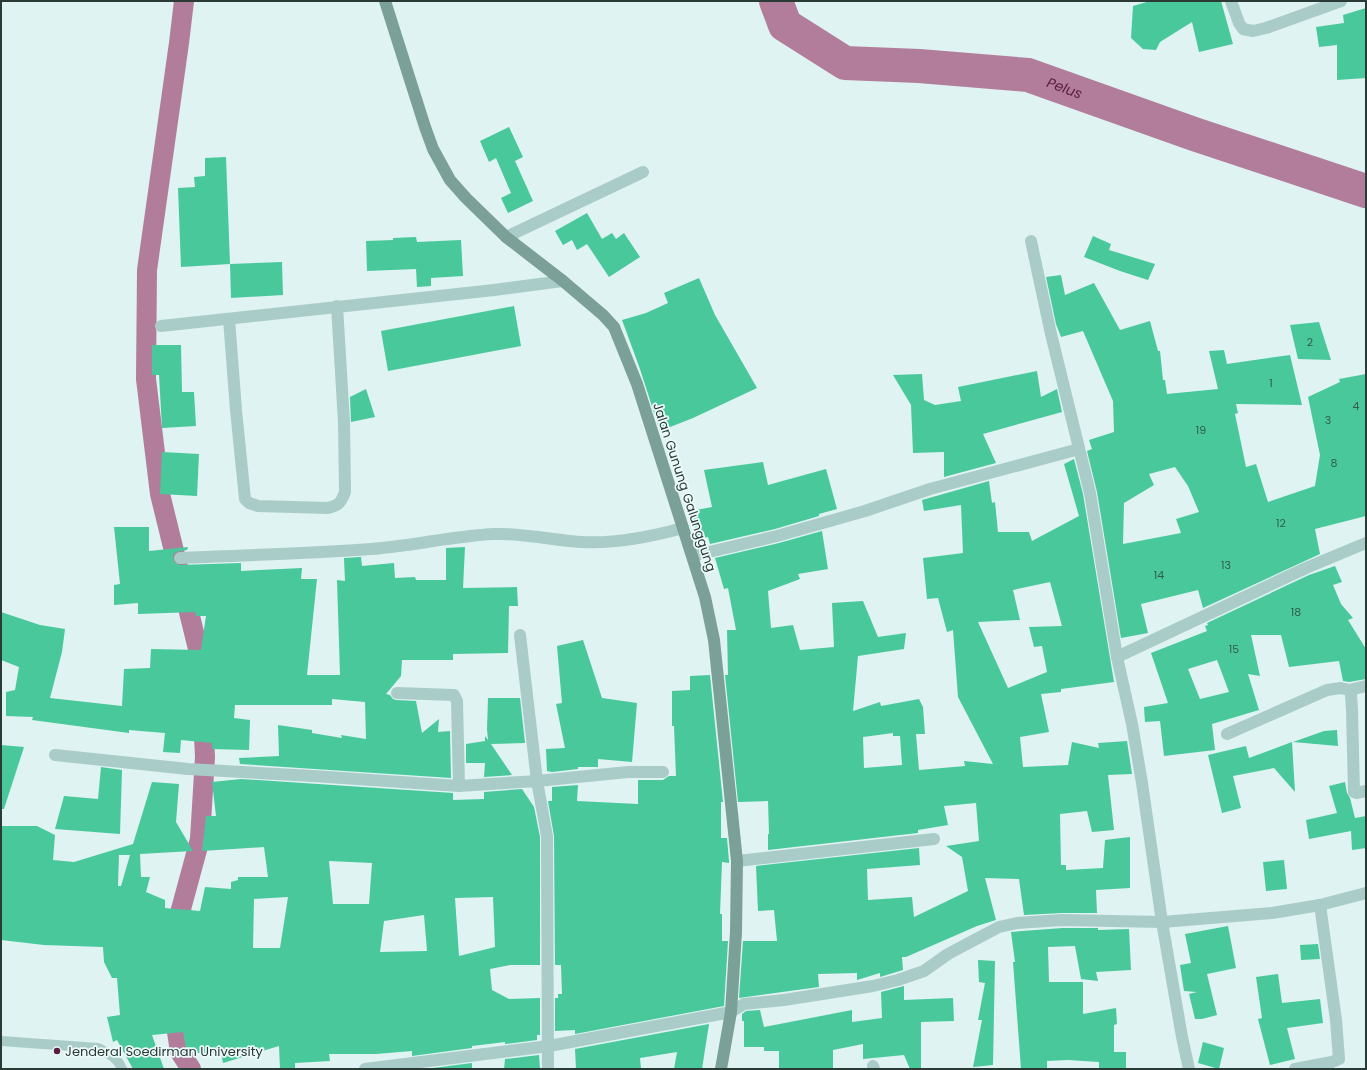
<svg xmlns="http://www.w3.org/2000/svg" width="1367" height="1070" font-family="Poppins,sans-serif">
  <rect width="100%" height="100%" fill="#dff3f2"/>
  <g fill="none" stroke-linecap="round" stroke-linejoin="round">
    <!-- canal -->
    <g stroke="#b17d9a" stroke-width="20">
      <polyline points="184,1 179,43 147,270 146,379 160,494 201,661 201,677"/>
      <polyline points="174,935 200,839 205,757 203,715"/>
      <polyline points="173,1005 180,1052 191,1069"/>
    </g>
    <!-- river -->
    <path stroke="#b17d9a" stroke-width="34" id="s1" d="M776 1 785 25 845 63 919 66 1028 75 1194 134 1366 191"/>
  </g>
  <!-- building -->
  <g fill="#49c89c" fill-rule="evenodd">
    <polygon points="1150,1 1221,1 1233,44 1199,52 1192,22 1160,42 1156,50 1143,49 1131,38 1133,6"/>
    <polygon points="1366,8 1366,78 1337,80 1337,45 1319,47 1316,27 1344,23 1343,15"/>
    <polygon points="509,127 523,157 515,161 533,201 508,213 501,198 511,193 496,158 489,162 480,141"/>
    <polygon points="226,157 230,264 181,267 178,188 195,187 194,177 205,176 205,158"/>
    <polygon points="587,213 602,239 612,233 616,239 624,233 640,257 609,277 587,244 577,250 572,240 563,245 555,231"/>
    <polygon points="1093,236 1111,244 1109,250 1155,264 1148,280 1120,271 1084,257"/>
    <polygon points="416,237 417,242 461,240 463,276 431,278 431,286 417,287 416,269 367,271 366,241 393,240 393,238"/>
    <polygon points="282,262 283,295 231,298 230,264"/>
    <path d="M1061 275 1065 295 1094 283 1120 330 1150 321 1158 351H1160L1163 380H1165L1167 394 1218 389 1209 351 1224 350 1227 364 1290 355 1302 405 1236 404 1238 413 1235 414 1246 467 1256 464 1268 502 1315 486 1320 455 1308 397 1340 382 1339 379 1366 374V516L1315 529 1320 554 1203 608 1198 590 1141 604 1148 633 1121 638 1097 492 1087 451 1092 449 1089 440 1114 432 1113 401 1083 331 1061 337 1056 324 1046 277ZM1175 467 1188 486 1199 512 1176 519 1181 533 1123 544 1124 503 1154 485 1149 474Z"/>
    <polygon points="699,278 715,315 757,388 693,418 660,431 640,369 622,320 646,313 668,303 664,293"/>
    <polygon points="514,306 521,346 388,371 381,331"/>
    <polygon points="1319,322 1331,360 1298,359 1290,325"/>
    <polygon points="152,345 181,345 182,392 194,392 196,426 162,428 159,375 152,375"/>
    <polygon points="1037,371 1041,397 1057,389 1062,412 983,434 996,463 944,477 944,452 913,453 911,405 893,375 922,374 924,400 935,405 961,401 958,387"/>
    <polygon points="366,389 375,417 351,422 350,397"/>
    <polygon points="162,452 199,454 197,496 160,494"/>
    <path d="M1074 459 1083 494 1114 682 1061 689V692L1041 694 1049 732 1020 737 1023 767 1068 765 1072 742 1099 748 1098 743 1127 741 1132 774 1108 775 1114 830 1092 832 1087 811 1060 814 1061 865H1066V870L1103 868 1105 840 1130 837V888L1096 890 1097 913H1062L1024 915 1019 879 985 878 996 920 977 926 906 957H902L903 970 880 977V973L857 980V973L818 974 819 987 739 998 743 941H777L774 910 758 911 756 866 919 848 920 865 867 869 868 900 912 897 914 917 968 891 962 857 946 846 979 841 976 803 944 806 948 825 918 830V833L768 850V834H769L768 801 738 802 725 675H728L727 630H736L728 588 724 589 715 558 779 543 822 531 828 569 798 574 800 579 768 591 771 628 793 625 800 650 834 647 832 603 863 601 878 637 906 633 904 649 858 656 853 711 880 702 881 706 919 699 923 707 925 734H916L919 770 965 766 964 761 993 764 958 697 953 630 947 632 938 598 927 599 923 558 963 553 961 505 924 511 922 500 989 481 992 503 995 502 998 532H1029L1032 541 1079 516 1064 464ZM1050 582 1062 626 1029 627 1034 647 1042 646 1047 672 1008 688 978 622 1020 620 1013 590ZM893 733V736H900L902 765 864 768 863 737Z"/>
    <polygon points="763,462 768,485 826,469 837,509 819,514 819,516 775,529 710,544 708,537 697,539 691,511 712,507 704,470"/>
    <polygon points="114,527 149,527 149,551 188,547 187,550 176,552 173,555 174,562 180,565 241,563 241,571 302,568 301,579 317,579 307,675 340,675 337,580 345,581 344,558 361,557 362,566 394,563 395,578 415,577 416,580 446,580 446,548 465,547 463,588 517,587 518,606 509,606 508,653 453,654 453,660 402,660 401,676 386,694 390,695 393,699 396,700 416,701 422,733 439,719 438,732 450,731 451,778 240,764 239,758 279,756 278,725 312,730 312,733 342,738 341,735 366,739 365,702 332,699 332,705 235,705 234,718 250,720 249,750 212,749 212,743 181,740 180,753 163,752 165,733 129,730 129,733 32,720 33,717 6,716 6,692 15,690 19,667 1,660 1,612 40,625 65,629 62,652 50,698 122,706 124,669 150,668 151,649 201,650 206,616 196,616 195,612 138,614 138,603 114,605 114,585 120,584"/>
    <path d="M1335 566 1342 582 1333 585 1341 604 1353 618 1348 620 1366 649V679L1349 682 1343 681 1339 661 1289 667 1281 635H1251L1260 676 1248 674 1259 710 1212 724 1215 750 1164 756 1160 721 1145 722 1144 707 1168 703 1151 653 1207 631 1205 626 1208 625 1207 623 1309 575ZM1217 660 1229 692 1200 699 1188 669Z"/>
    <polygon points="583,640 602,698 637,703 632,762 598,759 598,767 578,767 578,769 552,772 547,771 546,749 565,748 556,704 562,703 557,646"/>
    <polygon points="710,675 723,802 721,802 721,838 727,838 729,861 729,863 722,862 720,914 722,914 722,941 728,941 724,1006 575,1034 575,1030 555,1031 555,998 558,998 558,994 562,994 561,965 555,965 554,836 548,801 552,801 552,787 578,785 577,801 638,804 638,780 663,780 669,776 676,776 674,726 672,726 672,691 690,690 690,676"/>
    <polygon points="488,698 520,698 525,743 491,744 512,775 484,777 485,763 466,763 466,744 485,741 485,736 488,740 487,729"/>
    <polygon points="1337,730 1338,746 1293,742 1324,731"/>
    <polygon points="1292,742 1295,792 1274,768 1233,776 1241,808 1222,813 1208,755 1246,746 1249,758"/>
    <polygon points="1,745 24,747 4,809 1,809"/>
    <polygon points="101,767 122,770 120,834 55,829 64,796 98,799"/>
    <path d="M241 779 453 793V800L484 799V792L522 789 534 807 540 837V965H510L490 969 492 990 509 999 540 998V1035H537V1040L505 1044V1042L472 1046V1048L412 1056V1051L376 1054H329L330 1061 295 1063V1068L280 1069 279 1046 223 1063 221 1053H187L183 1032 152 1035 164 1069H133L117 1040 113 1042 107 1017 120 1015 117 978H112L104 962 103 947 44 945 1 940V826H37L55 835 53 860 74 862 133 844 152 782 179 784 176 822 193 851 140 854 141 877H150L146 892 165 900V908L200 911 205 887 231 889V882L238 880V877H268L264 847 202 851 206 816H216L212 782ZM119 855H130L121 886H118ZM329 861 372 863 369 904H333ZM288 897 280 948H253L254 899ZM493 897 495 947 459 956 455 898ZM424 915 427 951 380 952 384 921Z"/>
    <polygon points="1345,782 1347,793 1350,798 1355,818 1366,816 1366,848 1352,850 1351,831 1309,839 1306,820 1337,813 1329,786"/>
    <polygon points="1284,860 1287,889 1266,891 1263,862"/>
    <polygon points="1228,926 1236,968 1207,974 1217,1015 1202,1019 1195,1019 1189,994 1197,992 1184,991 1180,965 1191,963 1185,934"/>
    <polygon points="1062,928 1098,928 1098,930 1129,929 1131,970 1096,972 1098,981 1081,979 1075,946 1048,947 1049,982 1083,982 1083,1014 1116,1008 1117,1024 1114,1025 1114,1052 1126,1052 1126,1069 1099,1069 1099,1062 1068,1060 1047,1061 1047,1069 1021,1069 1013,962 1015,962 1011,932"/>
    <polygon points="1318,944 1320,959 1301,960 1300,945"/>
    <polygon points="978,960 995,961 993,1065 973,1067 982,1020 978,1020 985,983 979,982"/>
    <polygon points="1278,974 1282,1003 1320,999 1323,1023 1287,1028 1295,1059 1270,1065 1258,1019 1262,1018 1256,977"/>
    <polygon points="904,986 904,1000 953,998 954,1021 921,1022 921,1069 910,1069 904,1055 863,1059 863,1044 833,1050 833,1069 779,1069 779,1051 764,1051 764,1047 744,1047 744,1021 742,1021 742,1014 746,1011 760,1010 764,1027 852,1010 852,1022 882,1018 881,992"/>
    <polygon points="709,1024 702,1069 674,1069 677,1052 640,1058 641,1069 576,1069 575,1049"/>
    <polygon points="1203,1042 1224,1048 1219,1069 1198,1063"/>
    <polygon points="539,1055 540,1069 504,1069 505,1059"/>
    <polygon points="472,1063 472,1069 425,1069"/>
  </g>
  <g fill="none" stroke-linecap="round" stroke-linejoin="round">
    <!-- lane -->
    <path stroke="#aaccc8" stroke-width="10" d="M1 1041 98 1048C108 1053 118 1058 122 1069"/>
    <!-- street -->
    <g stroke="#aaccc8" stroke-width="12">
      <polyline points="1231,1 1239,23 1243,29 1253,31 1266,28 1341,1"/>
      <polyline points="506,237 643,172"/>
      <polyline points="1031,241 1051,334 1090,493 1117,657 1132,724 1142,783 1162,922 1182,1037 1189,1069"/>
      <path d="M229 319 236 410 245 499 249 503 258 506 327 508C338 506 341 503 345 492L344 422 337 306"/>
      <polyline points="161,326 494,290 563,281"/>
      <polyline points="692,556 777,536 865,511 930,489 1079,449"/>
      <path d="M180 558C244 555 307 554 371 549 412 546 453 536 494 534 523 533 552 540 581 542 615 544 650 537 683 528"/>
      <polyline points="520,635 537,781 628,772 663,772"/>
      <polyline points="1117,657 1306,568 1366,543"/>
      <polyline points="1349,690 1366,686"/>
      <polyline points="397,693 454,695 457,701 459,786"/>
      <polyline points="1227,734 1327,690 1341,688 1349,690 1351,694 1352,710 1354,792 1356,793 1366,791"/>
      <polyline points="55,755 188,769 313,776 459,786 537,781 547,836 548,1069"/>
      <polyline points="737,861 934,839"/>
      <polyline points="873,1066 874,1069"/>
      <polyline points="365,1069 549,1046 731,1012 744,1004 784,1000 873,986 898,980 924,971 948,954 999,927 1017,923 1062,920 1162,922 1272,913 1320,905 1366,893"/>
      <polyline points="1295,1069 1332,1062 1339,1059 1336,1020 1320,905"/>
    </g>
    <!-- secondary -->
    <polyline stroke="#7ba098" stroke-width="12" points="385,1 425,127 433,149 450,180 466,198 506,237 563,281 603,315 614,327 637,384 705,597 714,640 737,861 736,932 731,1012 721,1069"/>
  </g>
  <!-- markers -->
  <circle fill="#5c1e3f" stroke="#ecfbfa" stroke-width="1.5" cx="57" cy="1051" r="4"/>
  <g text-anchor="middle" stroke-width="3.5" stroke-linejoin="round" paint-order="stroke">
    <!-- number labels -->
    <g font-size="11" fill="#325e4f">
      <text x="1310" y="346">2</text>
      <text x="1271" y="387">1</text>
      <text x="1356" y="410">4</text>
      <text x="1328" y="424">3</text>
      <text x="1201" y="434">19</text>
      <text x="1334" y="467">8</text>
      <text x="1281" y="527">12</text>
      <text x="1226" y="569">13</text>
      <text x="1159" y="579">14</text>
      <text x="1296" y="616">18</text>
      <text x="1234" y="653">15</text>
    </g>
    <!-- street labels -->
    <g font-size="13" fill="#2a3a35" stroke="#ecfbfa">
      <text transform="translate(685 487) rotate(72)" y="5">Jalan Gunung Galunggung</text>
    </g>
    <!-- poi labels -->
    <g font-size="13" fill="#2a3a35" stroke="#ecfbfa" text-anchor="start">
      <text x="65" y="1056">Jenderal Soedirman University</text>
    </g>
    <!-- water labels -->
    <g font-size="14" font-style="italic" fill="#5c1e3f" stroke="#ecfbfa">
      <text dy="5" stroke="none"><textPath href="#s1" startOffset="319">Pelus</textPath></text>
    </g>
  </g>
  <!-- border -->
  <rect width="1367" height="1070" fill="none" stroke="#2a3a35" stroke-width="4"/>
</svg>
